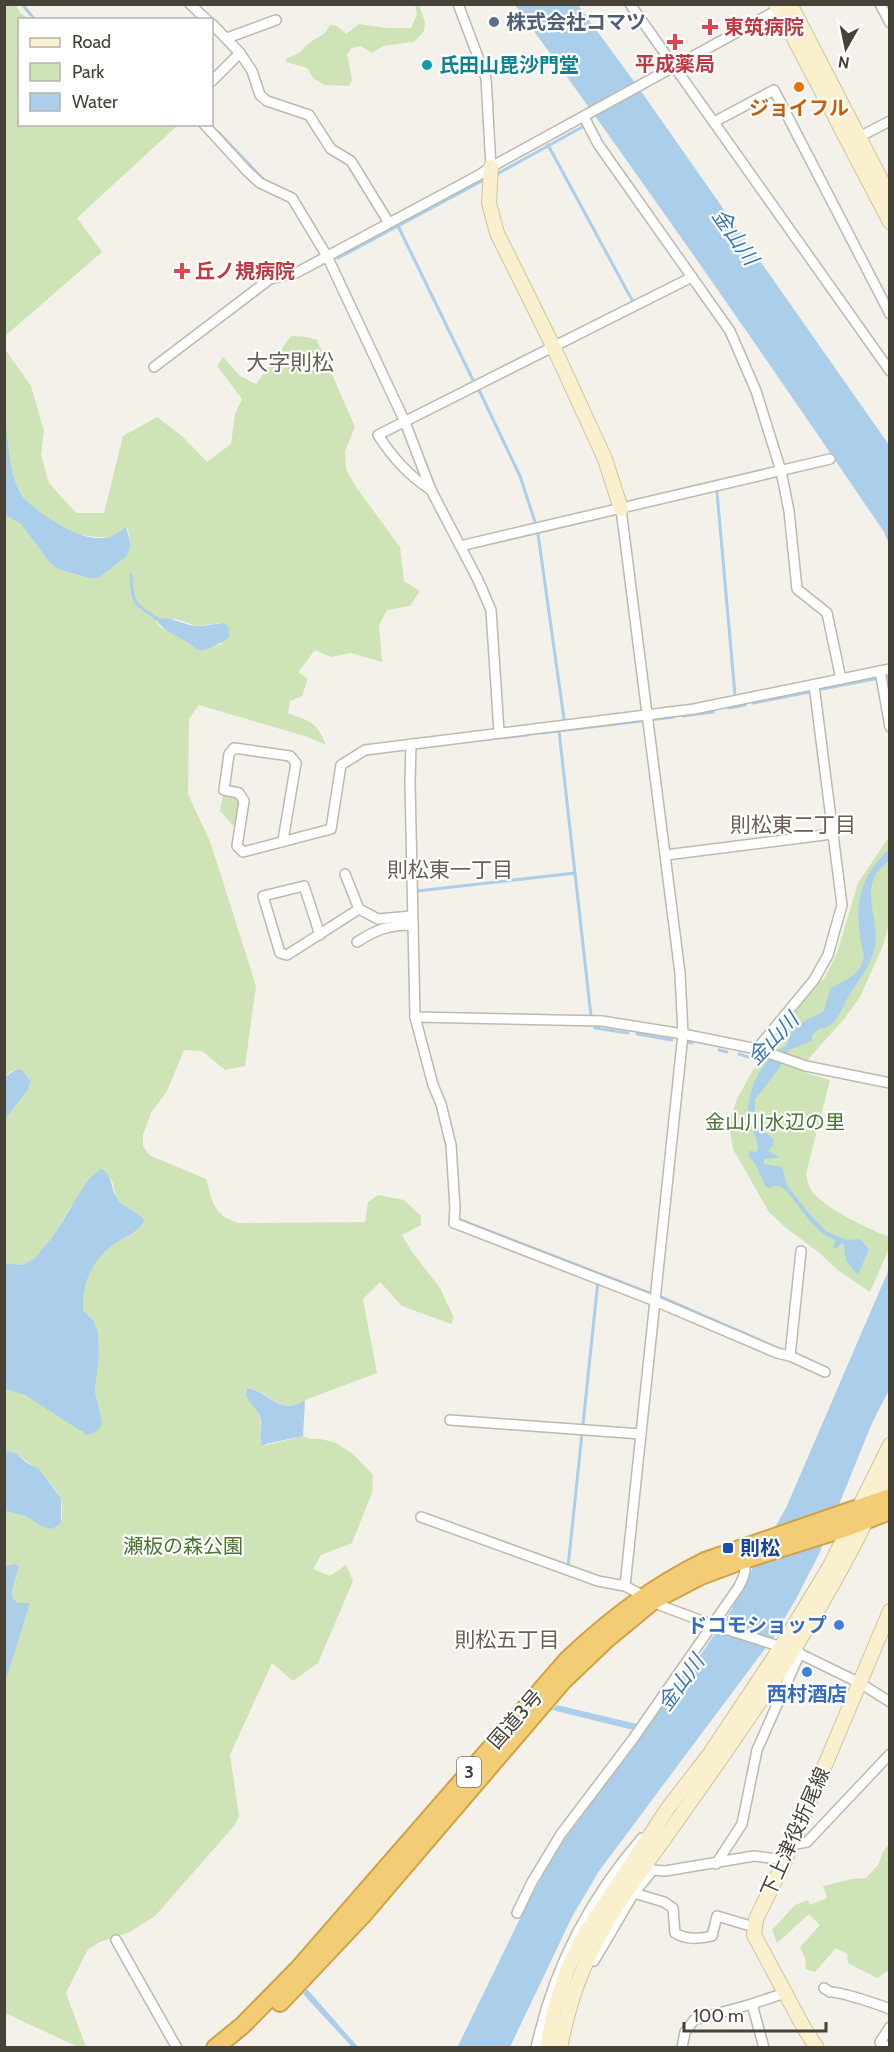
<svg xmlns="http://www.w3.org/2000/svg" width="894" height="2052" font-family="Cabin,'Noto Sans JP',sans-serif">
  <rect width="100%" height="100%" fill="#f3f1ea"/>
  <!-- green -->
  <g fill="#cee4b6" fill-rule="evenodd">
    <polygon points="16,5 20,13 30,19 20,20 20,124 178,125 77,218 102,252 5,336 4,5"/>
    <polygon points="415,5 419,5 425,22 424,31 414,42 383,46 372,53 361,46 352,48 347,54 352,80 349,86 325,85 314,79 307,68 286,62 286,59 299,53 309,43 325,33 330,25 337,26 346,34 359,24 387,28 411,28 417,14"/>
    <path d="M291 336 306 337 317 340 355 427 345 451 346 469 356 487 400 547 404 581 420 591 410 606 387 610 379 625 382 662 351 653 331 657 315 650 298 672 308 679 302 696 290 701 288 713C311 722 316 721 326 745L308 737 199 705 189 719 188 794 211 844 256 986 245 1066 225 1070 202 1051 184 1050 167 1091 151 1113 143 1135V1146L149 1155 206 1179C213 1203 213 1215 239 1223L365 1222 368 1202 378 1195 404 1200 421 1216V1225L402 1235 412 1252 440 1288 454 1318 451 1324 402 1306 380 1282 363 1299 377 1373 305 1400C276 1417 272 1390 247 1388L245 1392C259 1411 263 1418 260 1442L267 1445 303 1436 310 1439H320L334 1442 352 1453 373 1475 372 1493 352 1543 321 1555 313 1569 330 1576 346 1565 353 1581 318 1663 293 1681 272 1663 230 1755 239 1816 234 1826 155 1916 130 1932 100 1942 88 1949 66 1993 86 2047H78L5 2013V1684L30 1603H17L13 1600 12 1592 17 1576 7 1566H5V1511L25 1516 43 1527 61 1523C62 1516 63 1507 61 1499 56 1485 30 1463 18 1455 14 1452 9 1453 5 1451V1389C29 1393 63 1417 83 1433L102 1422 95 1391 99 1355 98 1331 93 1320 83 1310C82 1288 91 1260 109 1247 124 1237 132 1237 144 1223L116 1199 113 1183 104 1170 69 1209 53 1236 34 1259 22 1265 5 1263V1120L28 1089 31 1082 22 1070C14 1068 10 1072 5 1077V515L21 524 50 563 58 569 88 578H99L127 556 131 545 128 529 125 527C117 539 100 538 87 536 70 534 55 524 42 514 34 507 27 504 22 495 1 463 5 388 5 349L31 386 44 431 41 455 49 483 76 513H104L123 436 157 417 183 437 207 462 231 444 235 414 242 399 217 366 223 357 240 376 256 384ZM176 619 197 626 220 623 222 644 202 650H198L189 643 160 627 156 621Z"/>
    <polygon points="223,795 236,797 239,802 236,829 220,811"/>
    <path d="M889 837V925L882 948 860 997 844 1019 804 1064 803 1072 830 1080 806 1174C807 1179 808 1184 810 1188 820 1207 870 1229 889 1237V1248L870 1292 839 1271 817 1251 786 1228 769 1212 733 1149 730 1131 731 1116 737 1099 753 1070 809 993 825 977 837 953 858 883Z"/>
    <polygon points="889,1845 889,1970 877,1978 848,1963 847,1954 836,1948 815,1972 806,1969 805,1958 800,1947 820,1925 809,1914 777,1943 772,1930 795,1905 808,1900 810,1905 827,1898 823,1886 852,1879 866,1878 878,1865 884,1850"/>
  </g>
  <!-- water -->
  <g fill="#abcfeb">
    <path d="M515 5H578L638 87 889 445V544L884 532C764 355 641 178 515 5Z"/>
    <path d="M5 417C9 442 8 471 21 494 26 502 33 506 40 512 63 529 103 553 126 526L131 545 127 556 99 578H88L58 569 50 563 21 524 5 515Z"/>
    <path d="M164 618C175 619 185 625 197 626 206 627 216 622 225 624L229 628V637C224 642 205 652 199 650 194 649 191 644 187 642 175 635 163 631 156 619Z"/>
    <path d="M889 849V860C885 864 879 869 876 874 863 896 880 924 875 947 870 969 856 982 846 1001 840 1013 835 1027 819 1029L812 1035V1041L789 1050 780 1067 755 1100V1120L763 1131 773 1139 774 1144 768 1151 779 1157C774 1160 769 1157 764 1160V1164L782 1167 787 1185 806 1210 827 1232 848 1240 860 1239 869 1249 858 1275 846 1261 844 1245 841 1243 837 1249 833 1247 836 1240C810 1234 790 1186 778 1186 775 1185 772 1187 768 1188L765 1186 755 1163 749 1157V1151L756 1152 758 1149C758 1138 751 1130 749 1118 745 1097 759 1064 777 1051 781 1048 785 1047 788 1043 791 1024 809 1020 824 1011L830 989C841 981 856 978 862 964 866 955 861 945 860 936 855 899 862 875 889 849Z"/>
    <polygon points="17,1069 22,1070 31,1082 28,1089 5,1120 5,1077"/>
    <path d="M100 1169 104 1170C114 1181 111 1192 118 1200 125 1209 138 1211 145 1221 137 1232 130 1235 119 1241 94 1255 82 1282 83 1310L93 1320 98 1331 99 1356 95 1391 102 1422C101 1430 95 1433 87 1435L25 1395 5 1389 4 1263 22 1265 34 1259 53 1236 88 1180Z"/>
    <polygon points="889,1269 889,1390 872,1423 819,1554 796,1599 773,1638 599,1871 573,1915 510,2047 457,2048 529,1900 558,1848 693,1666 731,1610 747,1580 753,1566 786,1508"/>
    <path d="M247 1388C271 1391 277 1417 305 1400L303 1436 261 1445C259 1436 263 1426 260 1417 257 1406 242 1400 247 1388Z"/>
    <polygon points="5,1451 16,1453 27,1463 39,1469 61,1498 61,1523 52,1529 43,1527 25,1516 5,1511"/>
    <polygon points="15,1564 19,1566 12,1592 13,1599 18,1603 30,1603 5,1684 5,1566"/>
    <polygon points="557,1705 637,1724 633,1730 552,1710"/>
    <polygon points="307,1989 358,2047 352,2047 303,1994"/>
  </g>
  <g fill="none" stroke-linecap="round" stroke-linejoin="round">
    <!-- stream -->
    <g stroke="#abcfeb" stroke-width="3">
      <polyline points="22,4 35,20"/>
      <polyline points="218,132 264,180 274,185"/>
      <polyline points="548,145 632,300"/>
      <polyline points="497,174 584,126"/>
      <polyline points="296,196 317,231"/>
      <polyline points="398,226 473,380"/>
      <polyline points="338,258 482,181"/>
      <polyline points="479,390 520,476 535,522"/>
      <polyline points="717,492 735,695"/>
      <polyline points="538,534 564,719"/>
      <path d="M131 574C132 605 134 603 159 620"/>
      <polyline points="817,690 890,676"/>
      <polyline points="753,703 810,692"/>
      <polyline points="729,708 745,705"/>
      <polyline points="683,716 713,712"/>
      <polyline points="559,731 591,1016"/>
      <polyline points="542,733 674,717"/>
      <polyline points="478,740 528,735"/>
      <polyline points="417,891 575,873"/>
      <polyline points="595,1028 628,1033"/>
      <polyline points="637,1034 672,1040"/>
      <polyline points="687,1042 692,1043"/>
      <polyline points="719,1050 727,1052"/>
      <polyline points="739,1054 748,1057"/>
      <polyline points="458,1219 652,1294"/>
      <polyline points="659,1296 780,1349"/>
      <polyline points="568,1567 598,1281"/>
    </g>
    <!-- street casing -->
    <g stroke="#beb9ad" stroke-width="12">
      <g id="street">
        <polyline points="190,4 207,20"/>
        <polyline points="458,4 486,78 491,167"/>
        <polyline points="630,4 890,371"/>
        <polyline points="880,4 890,23"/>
        <polyline points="212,24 240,53 252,71 260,95 267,101 309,115 331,149 351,161 389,223"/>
        <polyline points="227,38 276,20"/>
        <polyline points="212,81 240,53"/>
        <polyline points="584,117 598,144 730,331 756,391 781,471 789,511 797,589 827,613 841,679"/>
        <polyline points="714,122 774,90 890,314"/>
        <polyline points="204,124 247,171 260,183 292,198 327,256 405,422 431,490 478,580 491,610 499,732"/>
        <polyline points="859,137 890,121"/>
        <polyline points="154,367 270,279 296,273 479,175 491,167 783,7"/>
        <path d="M431 490C408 475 393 458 378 435L692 277"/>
        <polyline points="621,509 680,973 683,1034 625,1586"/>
        <polyline points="460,546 830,459"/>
        <polyline points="880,671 890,727"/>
        <polyline points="411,744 410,782 415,1017 433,1085 441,1104 451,1145 455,1208 454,1223 655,1301 777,1353 790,1356 825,1372"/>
        <polyline points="283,840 296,763 290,756 234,748 229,754 224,790 239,793 244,801 237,846 243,852 331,829 341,765 365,750 694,709 890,669"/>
        <polyline points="666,855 832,834"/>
        <polyline points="345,874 359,909"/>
        <polyline points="320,935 304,886 263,896 280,953 287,955 359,909 378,919 412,916"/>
        <path d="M357 942C377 929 389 925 413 925"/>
        <polyline points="415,1017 602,1021 683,1034 757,1049 806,1066 890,1083"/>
        <polyline points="757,1049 814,980 828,955 842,905 814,685"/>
        <polyline points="790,1356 801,1251"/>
        <polyline points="450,1420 641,1434"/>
        <polyline points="421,1517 598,1581 625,1586 662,1606 713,1625 794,1651 860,1683 890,1702"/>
        <polyline points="791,1845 807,1842 890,1754"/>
        <polyline points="716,1864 742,1824 757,1750 800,1653"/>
        <polyline points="647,1867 653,1870 665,1871 754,1856 785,1860"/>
        <path d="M634 1893 664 1902 673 1908 675 1933C686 1940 700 1939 712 1936L717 1916 754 1927"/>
        <path d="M517 1913 532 1882 561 1834 633 1739 738 1588C743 1579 747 1571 744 1560"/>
        <polyline points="116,1940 177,2048"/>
        <polyline points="594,1961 634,1893 653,1870"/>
        <path d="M824 1988 830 1992C839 1991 880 2005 890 2009"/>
        <polyline points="752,2004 764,2048"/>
        <path d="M536 2048C553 1969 590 1898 642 1838"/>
        <polyline points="682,2048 685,2032 694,2020 752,2004 785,1993"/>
        <polyline points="889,2048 880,2042 890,2027"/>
      </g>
    </g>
    <!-- secondary casing -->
    <g stroke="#cfc49d" stroke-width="16">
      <g id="secondary">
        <polyline points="776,4 890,222"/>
        <polyline points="790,4 890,197"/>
        <polyline points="491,167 489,203 497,233 553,346 605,459 621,509"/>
        <polyline points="547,2048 554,2012 567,1970 583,1937 668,1808 709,1755 781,1647 830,1566 890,1445"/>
        <path d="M560 2048C571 1992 586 1956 615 1908 714 1767 822 1628 890 1469"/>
        <polyline points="817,2048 804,2028 754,1935 756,1919 782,1867 890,1611"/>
      </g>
    </g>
    <!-- highway casing -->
    <g stroke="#d1a146" stroke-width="20">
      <g id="highway">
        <polyline points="280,2003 362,1916 563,1681 607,1639 653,1601 701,1576 744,1560 849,1527 890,1511"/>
        <path d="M215 2048 243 2025 299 1968 568 1659C612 1618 651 1588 705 1561L890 1497"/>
      </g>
    </g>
    <!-- street -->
    <use href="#street" stroke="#fff" stroke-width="9"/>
    <!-- secondary -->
    <use href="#secondary" stroke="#faf0cd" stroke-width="14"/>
    <!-- highway -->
    <use href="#highway" stroke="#f3cc76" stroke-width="16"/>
  </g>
  <!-- markers -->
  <circle fill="#5c6f8a" stroke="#fff" stroke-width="2" cx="494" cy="22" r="6"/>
  <g fill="#e0444e" stroke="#fff" stroke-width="2">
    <path d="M707 18h6v6h6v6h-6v6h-6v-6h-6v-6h6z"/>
    <path d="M672 33h6v6h6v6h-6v6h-6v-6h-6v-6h6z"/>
    <path d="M179 262h6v6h6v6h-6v6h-6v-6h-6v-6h6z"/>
  </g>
  <circle fill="#0f9aa8" stroke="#fff" stroke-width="2" cx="427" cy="65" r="6"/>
  <circle fill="#e8710a" stroke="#fff" stroke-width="2" cx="799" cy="87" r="6"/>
  <rect fill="#1a4fb4" stroke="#fff" stroke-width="2" x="722" y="1542" width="12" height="12" rx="3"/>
  <g fill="#3f7fe0" stroke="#fff" stroke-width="2">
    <circle cx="839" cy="1625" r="6"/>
    <circle cx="807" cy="1672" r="6"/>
  </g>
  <g text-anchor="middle" stroke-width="4.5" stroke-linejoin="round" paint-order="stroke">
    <!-- shield labels -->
    <rect fill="#fff" stroke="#7e7b74" stroke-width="1.5" x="457" y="1757" width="24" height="30" rx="4.5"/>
    <g font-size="18" font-weight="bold" fill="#474238">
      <text x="469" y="1778">3</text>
    </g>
    <!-- service labels -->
    <g font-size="20" font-weight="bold" fill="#4e5e75" stroke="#fff" text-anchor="start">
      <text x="506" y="29">株式会社コマツ</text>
    </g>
    <!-- health labels -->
    <g font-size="20" font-weight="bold" fill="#be3a42" stroke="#fff" text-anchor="start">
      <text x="724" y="34">東筑病院</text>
      <text x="675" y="71" text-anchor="middle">平成薬局</text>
      <text x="195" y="278">丘ノ規病院</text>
    </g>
    <!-- culture labels -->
    <g font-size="20" font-weight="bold" fill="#0d838f" stroke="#fff" text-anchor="start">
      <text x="439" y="72">氏田山毘沙門堂</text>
    </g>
    <!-- food labels -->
    <g font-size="20" font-weight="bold" fill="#c56008" stroke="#fff">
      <text x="799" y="115">ジョイフル</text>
    </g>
    <!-- park labels -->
    <g font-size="20" fill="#487430" stroke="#fff">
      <text x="775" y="1129">金山川水辺の里</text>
      <text x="183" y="1553">瀬板の森公園</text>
    </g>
    <!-- transit labels -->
    <g font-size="20" font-weight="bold" fill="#164399" stroke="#fff" text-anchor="start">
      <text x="740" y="1555">則松</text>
    </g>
    <!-- shop labels -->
    <g font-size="20" font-weight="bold" fill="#366cbe" stroke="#fff" text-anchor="end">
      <text x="827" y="1632">ドコモショップ</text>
      <text x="807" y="1701" text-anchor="middle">西村酒店</text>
    </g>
    <!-- street labels -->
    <g font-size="20" fill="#474238" stroke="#fff">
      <text transform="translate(515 1719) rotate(-49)" y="7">国道3号</text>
      <text transform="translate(795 1832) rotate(-66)" y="7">下上津役折尾線</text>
    </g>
    <!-- water labels -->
    <g font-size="21" font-style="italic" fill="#3978ab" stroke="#fff">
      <text transform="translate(735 237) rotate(55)" y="7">金山川</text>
      <text transform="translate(773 1039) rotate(-46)" y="7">金山川</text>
      <text transform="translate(681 1683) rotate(-54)" y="7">金山川</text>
    </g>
    <!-- neighbourhood labels -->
    <g font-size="21" fill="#696050" stroke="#fff">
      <text x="793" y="832">則松東二丁目</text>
      <text x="450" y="877">則松東一丁目</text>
      <text x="507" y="1647">則松五丁目</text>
    </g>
    <!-- quarter labels -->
    <g font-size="22" fill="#696050" stroke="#fff">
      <text x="290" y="370">大字則松</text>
    </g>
  </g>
  <!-- border -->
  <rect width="894" height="2052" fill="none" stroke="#474238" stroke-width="12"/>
  <!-- legend -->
  <rect x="18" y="18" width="195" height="108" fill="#ffffff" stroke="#b5b3af" stroke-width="1.5"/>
  <rect x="30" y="38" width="30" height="9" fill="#faf0cd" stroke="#b5b3af" stroke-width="1.5"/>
  <text x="72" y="48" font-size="18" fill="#474238">Road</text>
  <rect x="30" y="63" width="30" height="18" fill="#cee4b6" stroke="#b5b3af" stroke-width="1.5"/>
  <text x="72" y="78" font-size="18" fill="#474238">Park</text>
  <rect x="30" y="93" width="30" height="18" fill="#abcfeb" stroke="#b5b3af" stroke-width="1.5"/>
  <text x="72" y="108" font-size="18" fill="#474238">Water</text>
  <!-- north arrow -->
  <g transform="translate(846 48) rotate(189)" stroke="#ffffff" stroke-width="4.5" paint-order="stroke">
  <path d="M0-4.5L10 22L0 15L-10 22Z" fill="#474238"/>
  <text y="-9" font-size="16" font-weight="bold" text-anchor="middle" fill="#474238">N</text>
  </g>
  <!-- scale -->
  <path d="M684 2022v9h142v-9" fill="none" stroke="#474238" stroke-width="3"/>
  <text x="693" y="2022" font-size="18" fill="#474238" stroke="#ffffff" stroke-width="4.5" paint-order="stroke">100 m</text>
</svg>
